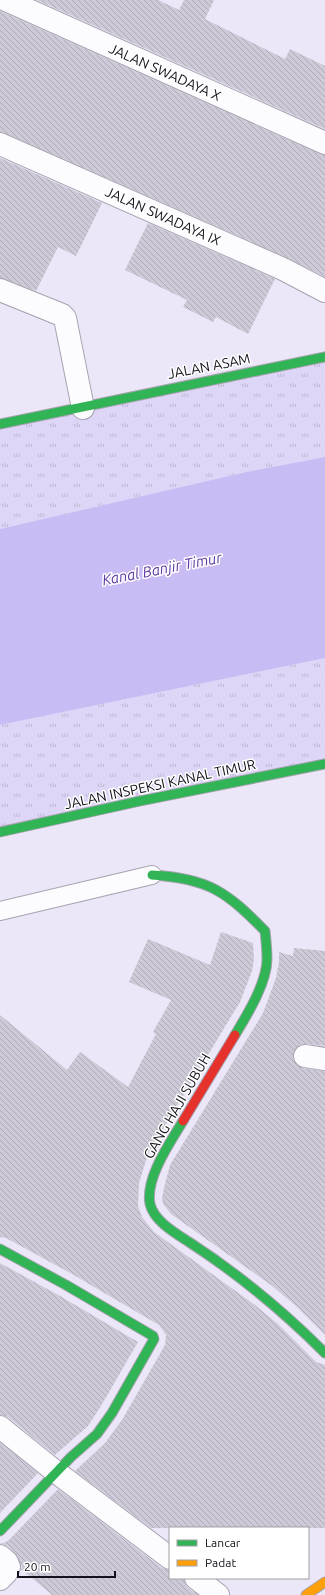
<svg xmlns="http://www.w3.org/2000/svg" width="325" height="1595" font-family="Ubuntu,sans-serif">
  <defs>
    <pattern id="grass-tufts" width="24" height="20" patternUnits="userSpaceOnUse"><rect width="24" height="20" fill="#ddd6f6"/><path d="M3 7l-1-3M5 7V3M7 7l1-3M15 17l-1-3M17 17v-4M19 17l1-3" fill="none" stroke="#bdb7d2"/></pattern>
    <pattern id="building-back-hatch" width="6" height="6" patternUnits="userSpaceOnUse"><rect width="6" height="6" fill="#cdc9d7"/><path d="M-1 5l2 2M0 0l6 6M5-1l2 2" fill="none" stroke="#afacb8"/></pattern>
  </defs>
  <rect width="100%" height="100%" fill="#ebe7f8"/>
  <!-- grass -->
  <g fill="url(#grass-tufts)">
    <polygon points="325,359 325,457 246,472 0,529 0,425"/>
    <polygon points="325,658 325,767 0,836 0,725"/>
  </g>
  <!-- water -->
  <polygon fill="#c9bcf4" points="325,457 325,658 0,725 0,529 246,472"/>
  <!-- building -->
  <g fill="url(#building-back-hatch)">
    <polygon points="37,0 158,0 179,10 184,0 214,0 205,19 285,59 290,49 325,66 325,129"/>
    <polygon points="0,11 320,154 325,155 325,277 288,258 5,133 0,132"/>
    <polygon points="0,158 102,203 76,256 58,247 36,291 0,278"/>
    <polygon points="148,223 275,279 248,334 216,317 213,322 183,307 187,300 125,270"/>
    <polygon points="221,932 253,943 254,959 252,971 240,1002 148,1154 139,1183 138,1206 142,1217 154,1232 255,1305 279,1325 316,1362 325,1365 325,1528 151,1528 75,1471 105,1443 122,1420 165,1345 166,1335 159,1325 72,1274 6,1238 0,1237 0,1015 67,1070 80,1052 128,1087 156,1034 153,1032 171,1000 129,982 148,939 210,965"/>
    <polygon points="294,948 325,951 325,1046 307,1044 301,1044 296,1048 293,1055 294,1061 298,1066 303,1068 325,1071 325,1335 296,1306 271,1285 171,1214 163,1204 162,1198 164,1188 170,1165 263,1013 276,978 279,962 279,952 293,956"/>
    <polygon points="0,1263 60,1296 138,1342 101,1406 88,1426 55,1455 8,1417 0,1415"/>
    <polygon points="0,1443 38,1473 0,1513"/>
    <polygon points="58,1489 162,1568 170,1570 170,1578 184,1578 185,1583 188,1588 198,1595 52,1595 21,1569 22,1567 15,1553 8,1546 0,1543 4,1543 9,1540"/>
  </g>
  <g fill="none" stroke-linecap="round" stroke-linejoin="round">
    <!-- lane casing -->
    <g stroke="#a6a2af" stroke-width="20">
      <polyline id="lane" points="0,911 152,875"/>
    </g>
    <!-- street casing -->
    <g stroke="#a6a2af" stroke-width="24">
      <g id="street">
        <polyline points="6,0 325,143"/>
        <polyline points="0,144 283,269 325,291"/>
        <polyline points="0,290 62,315 65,318 83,408"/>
        <polyline points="305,1056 325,1059"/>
        <polyline points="0,1427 56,1472 170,1558"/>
        <polyline points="0,1556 7,1562 9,1567 6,1573 0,1579"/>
        <polyline points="196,1578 218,1595"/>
      </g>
    </g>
    <!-- fast casing -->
    <g stroke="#a6a2af" stroke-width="11">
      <g id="fast">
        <polyline points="0,424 325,357"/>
        <polyline points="0,832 140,801 325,764"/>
        <path d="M152 875C208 878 227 892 265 931 266 940 267 950 267 959 267 983 247 1015 235 1035"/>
        <path d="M183 1121C170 1143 145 1178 150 1204 154 1221 175 1233 189 1242 240 1275 282 1310 325 1353"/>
        <polyline points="0,1249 66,1285 153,1336 154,1339 112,1413 97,1434 71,1457 0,1531"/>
      </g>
    </g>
    <!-- slow casing -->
    <g stroke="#a6a2af" stroke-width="11">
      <polyline id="slow" points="306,1595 325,1582"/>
    </g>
    <!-- jam casing -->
    <g stroke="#a6a2af" stroke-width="11">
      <polyline id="jam" points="183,1121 235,1035"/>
    </g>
    <!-- lane -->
    <use href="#lane" stroke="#fcfbfe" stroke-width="18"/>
    <!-- street -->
    <use href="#street" stroke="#fcfbfe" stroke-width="22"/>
    <!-- fast -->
    <use href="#fast" stroke="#30b455" stroke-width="9"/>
    <!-- slow -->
    <use href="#slow" stroke="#ff9f0a" stroke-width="9"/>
    <!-- jam -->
    <use href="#jam" stroke="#e5322d" stroke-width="9"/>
  </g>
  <g text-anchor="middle" stroke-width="3" stroke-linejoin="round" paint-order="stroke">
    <!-- street labels -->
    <g font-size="14" fill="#13111b" stroke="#fff">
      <text transform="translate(165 72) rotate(24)" y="5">JALAN SWADAYA X</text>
      <text transform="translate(163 216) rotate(24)" y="5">JALAN SWADAYA IX</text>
      <text transform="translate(209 366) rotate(-11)" y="5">JALAN ASAM</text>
      <text transform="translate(160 784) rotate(-12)" y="5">JALAN INSPEKSI KANAL TIMUR</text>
      <text transform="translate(177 1106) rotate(-60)" y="5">GANG HAJI SUBUH</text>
    </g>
    <!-- water labels -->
    <g font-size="15" font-style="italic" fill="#5d39a1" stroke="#fff">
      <text transform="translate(162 569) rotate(-11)" y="5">Kanal Banjir Timur</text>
    </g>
  </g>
  <!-- legend -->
  <rect x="169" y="1527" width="140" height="52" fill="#ffffff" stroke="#a1a0a4"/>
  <rect x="177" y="1540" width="20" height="6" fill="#30b455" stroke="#a1a0a4"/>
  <text x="205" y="1547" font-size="12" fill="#13111b">Lancar</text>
  <rect x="177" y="1560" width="20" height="6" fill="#ff9f0a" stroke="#a1a0a4"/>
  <text x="205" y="1567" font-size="12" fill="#13111b">Padat</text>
  <!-- scale -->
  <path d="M18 1571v6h97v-6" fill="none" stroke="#13111b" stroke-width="2"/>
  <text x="24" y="1571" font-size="12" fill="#13111b" stroke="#ffffff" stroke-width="3" paint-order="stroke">20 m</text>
</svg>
